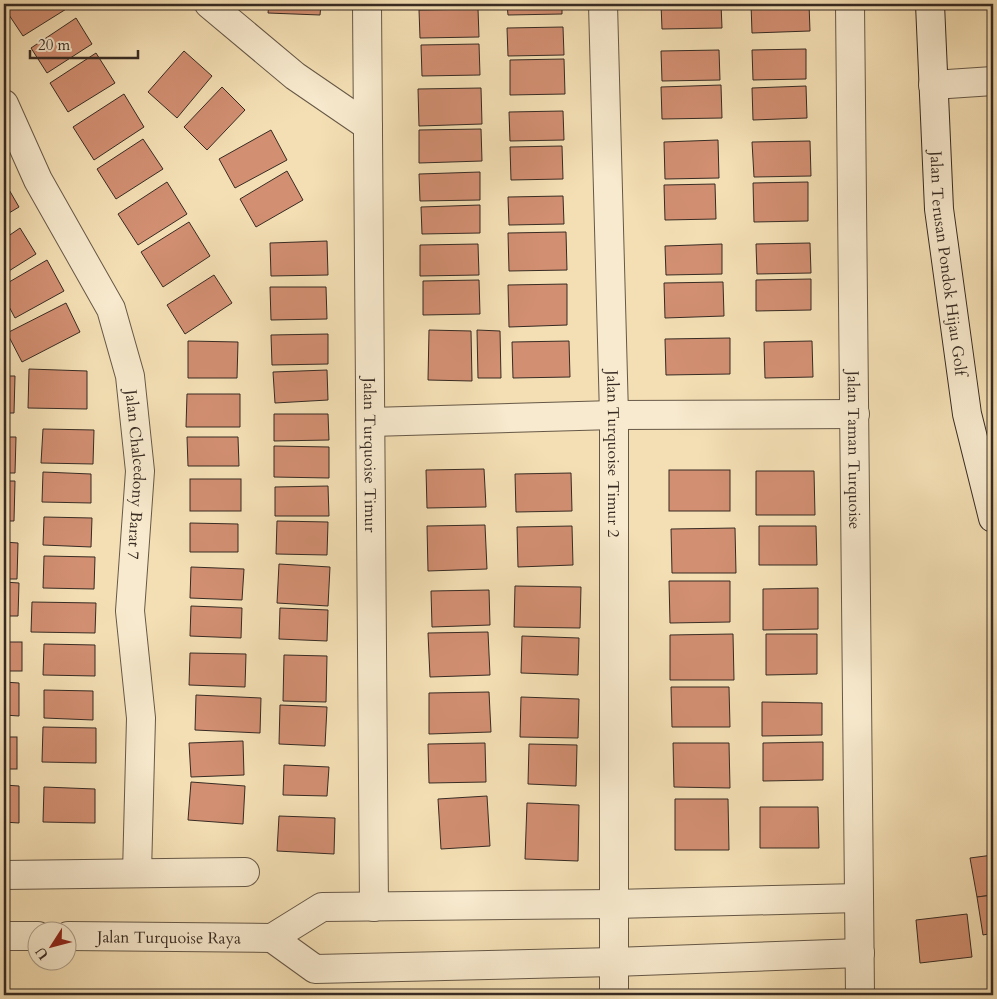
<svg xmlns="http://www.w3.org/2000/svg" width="997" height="999" font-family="Cardo,serif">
  <rect width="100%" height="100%" fill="#f4dfb4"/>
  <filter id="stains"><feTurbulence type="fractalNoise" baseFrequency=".004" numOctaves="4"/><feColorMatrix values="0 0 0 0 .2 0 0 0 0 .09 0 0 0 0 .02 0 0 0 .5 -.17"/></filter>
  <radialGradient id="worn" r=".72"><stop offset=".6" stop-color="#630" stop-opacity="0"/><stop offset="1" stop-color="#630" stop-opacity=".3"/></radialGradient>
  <!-- building -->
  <g fill="#d28f72" stroke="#372b23">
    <polygon points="13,4 70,4 71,6 23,36 5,9"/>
    <polygon points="269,4 321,4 320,15 268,13"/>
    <polygon points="507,4 562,4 562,14 508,15"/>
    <polygon points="661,4 721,4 722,28 662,29"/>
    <polygon points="751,4 809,4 810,31 752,33"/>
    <polygon points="478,9 479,37 420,38 419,10"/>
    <polygon points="76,18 92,44 47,73 31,48"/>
    <polygon points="563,27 564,55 508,56 507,28"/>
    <polygon points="479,44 480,75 422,76 421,45"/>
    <polygon points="806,49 806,79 753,80 752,50"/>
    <polygon points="719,50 720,80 662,81 661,51"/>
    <polygon points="184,51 212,76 177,118 148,92"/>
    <polygon points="96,53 115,83 68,112 50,83"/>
    <polygon points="564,59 565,94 510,95 510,60"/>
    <polygon points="721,85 722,118 662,119 661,87"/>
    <polygon points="806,86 807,118 753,120 752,88"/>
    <polygon points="222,87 245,110 207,150 184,127"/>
    <polygon points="481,88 482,124 419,126 418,89"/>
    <polygon points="124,94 144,127 94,160 73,127"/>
    <polygon points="563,111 564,140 510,141 509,112"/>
    <polygon points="481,129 482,161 419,163 419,130"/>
    <polygon points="271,130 287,160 235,188 219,159"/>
    <polygon points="143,139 163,169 116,199 97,169"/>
    <polygon points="718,140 719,178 665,179 664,142"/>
    <polygon points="810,141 811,176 754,177 752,142"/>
    <polygon points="562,146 563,179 511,180 510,147"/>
    <polygon points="287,171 303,200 256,227 240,199"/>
    <polygon points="480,172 480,200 420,201 419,174"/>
    <polygon points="4,181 19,207 4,216"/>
    <polygon points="167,182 187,214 138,245 118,214"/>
    <polygon points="808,182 808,221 754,222 753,183"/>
    <polygon points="715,184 716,219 665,220 664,185"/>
    <polygon points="563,196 564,224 509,225 508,197"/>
    <polygon points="480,205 480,233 422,234 421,207"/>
    <polygon points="189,222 210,256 163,287 141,252"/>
    <polygon points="20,228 36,254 4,274 4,239"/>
    <polygon points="566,232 567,270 509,271 508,233"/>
    <polygon points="327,241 328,275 271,276 270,243"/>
    <polygon points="810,243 811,273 757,274 756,244"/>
    <polygon points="478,244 479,275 420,276 420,245"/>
    <polygon points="722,244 722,274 666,275 665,246"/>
    <polygon points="47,260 64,291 15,318 4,297 4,285"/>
    <polygon points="214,275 232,303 185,334 167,305"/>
    <polygon points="811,279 811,310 756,311 756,280"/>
    <polygon points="479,280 480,314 423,315 423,281"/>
    <polygon points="723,282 724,316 665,318 664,283"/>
    <polygon points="567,284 567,325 509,327 508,285"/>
    <polygon points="270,287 326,287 327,319 271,320"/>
    <polygon points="66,303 80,332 22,362 7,333"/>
    <polygon points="429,330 471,331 472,381 428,380"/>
    <polygon points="477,330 500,331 501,378 478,378"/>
    <polygon points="328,334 328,364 272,365 271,335"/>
    <polygon points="730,338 730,374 666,375 665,339"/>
    <polygon points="188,341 238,342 237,378 188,378"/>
    <polygon points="569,341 570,377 513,378 512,342"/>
    <polygon points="812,341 813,377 765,378 764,342"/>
    <polygon points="29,369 87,371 87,409 28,408"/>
    <polygon points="327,370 328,400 275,403 273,372"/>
    <polygon points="4,376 15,376 14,413 4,413"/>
    <polygon points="187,394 240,394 240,427 186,427"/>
    <polygon points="274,414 328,414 329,440 274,441"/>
    <polygon points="43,429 94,430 93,464 41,463"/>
    <polygon points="4,437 16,437 15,473 4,473"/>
    <polygon points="187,437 238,437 239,466 188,466"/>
    <polygon points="274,446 329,447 329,478 274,477"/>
    <polygon points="484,469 486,507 427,508 426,470"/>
    <rect x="669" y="470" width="61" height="41"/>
    <polygon points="756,471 814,471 815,515 756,515"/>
    <polygon points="43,472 91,474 91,503 42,502"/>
    <polygon points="571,473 572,511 516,512 515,474"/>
    <rect x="190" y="479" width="51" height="32"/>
    <polygon points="4,481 15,481 14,521 4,521"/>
    <polygon points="328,486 329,516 275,516 275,487"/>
    <polygon points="44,517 92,518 91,547 43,545"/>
    <polygon points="277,521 328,522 327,555 276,554"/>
    <polygon points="190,523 238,524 238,552 190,552"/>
    <polygon points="485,525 487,569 428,571 427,526"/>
    <polygon points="572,526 573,565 518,567 517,527"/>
    <polygon points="759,526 816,526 817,565 759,565"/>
    <polygon points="735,528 736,573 672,573 671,529"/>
    <polygon points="4,542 18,543 17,579 4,579"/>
    <polygon points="44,556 95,557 94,589 43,588"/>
    <polygon points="279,564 330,567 328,606 277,603"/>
    <polygon points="191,567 244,569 242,600 190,598"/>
    <polygon points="669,581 730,581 730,622 670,623"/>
    <polygon points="4,582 19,583 18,616 4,616"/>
    <polygon points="515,586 581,587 580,628 514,627"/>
    <polygon points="818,588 818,629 763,630 763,589"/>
    <polygon points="489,590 490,625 432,627 431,591"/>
    <polygon points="32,602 96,603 95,633 31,632"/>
    <polygon points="191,606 242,608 241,638 190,636"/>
    <polygon points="280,608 328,610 327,641 279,639"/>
    <polygon points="488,632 490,675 430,677 428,633"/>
    <polygon points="733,634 734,680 670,680 670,635"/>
    <polygon points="766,634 817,634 817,674 766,675"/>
    <polygon points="522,636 579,638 578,675 521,673"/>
    <rect x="4" y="642" width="18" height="29"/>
    <polygon points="44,644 95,645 95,676 43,675"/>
    <polygon points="190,653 246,654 245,687 189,685"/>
    <polygon points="284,655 327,656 326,702 283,701"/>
    <polygon points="4,682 19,683 19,716 4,715"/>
    <polygon points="671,687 729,687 730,727 672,727"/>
    <polygon points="44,690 93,691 93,720 44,718"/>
    <polygon points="489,692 491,732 429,734 429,693"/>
    <polygon points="196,695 261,698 260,733 195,730"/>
    <polygon points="521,697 579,699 578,738 520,737"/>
    <polygon points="762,702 822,703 822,735 762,736"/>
    <polygon points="280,705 327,707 325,746 279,744"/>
    <polygon points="43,727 96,728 96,763 42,762"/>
    <rect x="4" y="737" width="13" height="32"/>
    <polygon points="243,741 244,775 191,777 189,743"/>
    <polygon points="823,742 823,780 763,781 763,743"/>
    <polygon points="485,743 486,782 429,783 428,744"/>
    <polygon points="673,743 729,743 730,788 674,787"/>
    <polygon points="529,744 577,745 576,786 528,784"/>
    <polygon points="284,765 329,767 327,796 283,795"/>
    <polygon points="191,782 245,786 243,824 188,820"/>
    <polygon points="4,785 19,786 19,823 4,822"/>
    <polygon points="44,787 95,789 95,823 43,822"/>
    <polygon points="487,796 490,846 441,849 438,799"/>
    <polygon points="675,799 728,799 729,850 675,850"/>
    <polygon points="527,803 579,805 578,861 525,859"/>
    <polygon points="760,807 818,807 819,848 760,848"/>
    <polygon points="279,816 335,818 334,854 277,851"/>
    <polygon points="993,855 993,895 977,897 970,858"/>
    <polygon points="993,895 993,933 983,935 977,897"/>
    <polygon points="967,914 972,957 920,963 916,920"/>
    <rect x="989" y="947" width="4" height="26"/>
  </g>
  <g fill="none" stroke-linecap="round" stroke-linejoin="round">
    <!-- street casing -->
    <g stroke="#665847" stroke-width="30">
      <g id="street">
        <polyline points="209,4 295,76 368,126"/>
        <path id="s1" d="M367 4 374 907"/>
        <path id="s2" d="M603 4 614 415V995"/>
        <path id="s3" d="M850 4 860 995"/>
        <polyline points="933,85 993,81"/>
        <path id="s4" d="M4 104 38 180 111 309 130 376 140 471 130 611 141 718 137 873"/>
        <polyline points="371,422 614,415 855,414"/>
        <polyline points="4,875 245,872"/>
        <polyline points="859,898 614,904 322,907 272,938 315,969 614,962 860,953"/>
        <polyline points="4,936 38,936"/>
        <path id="s5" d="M68 936 272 938"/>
      </g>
    </g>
    <!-- secondary casing -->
    <g stroke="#372b23" stroke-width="30">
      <g id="secondary">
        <path id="s6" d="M930 4 939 209 967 414 993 518"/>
      </g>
    </g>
    <!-- street -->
    <use href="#street" stroke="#f8eace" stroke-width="28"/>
    <!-- secondary -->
    <use href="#secondary" stroke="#f8eace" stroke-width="28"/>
  </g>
  <g text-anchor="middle" stroke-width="4.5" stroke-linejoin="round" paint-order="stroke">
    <!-- street labels -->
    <g font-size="16" fill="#372b23" stroke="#f8eace">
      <text dy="6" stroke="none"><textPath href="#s6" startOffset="260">Jalan Terusan Pondok Hijau Golf</textPath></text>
      <text dy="6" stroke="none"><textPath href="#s3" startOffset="446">Jalan Taman Turquoise</textPath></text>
      <text dy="6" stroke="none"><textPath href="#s2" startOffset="450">Jalan Turquoise Timur 2</textPath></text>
      <text dy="6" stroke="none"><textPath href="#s1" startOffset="451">Jalan Turquoise Timur</textPath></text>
      <text dy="6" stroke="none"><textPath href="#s4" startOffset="400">Jalan Chalcedony Barat 7</textPath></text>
      <text dy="6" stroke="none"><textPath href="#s5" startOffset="101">Jalan Turquoise Raya</textPath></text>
    </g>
  </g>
  <!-- margin -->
  <rect width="997" height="999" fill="none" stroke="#f4dfb4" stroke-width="20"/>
  <rect x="5" y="5" width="987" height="989" fill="none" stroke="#372b23" stroke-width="2.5"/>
  <rect x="10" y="10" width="977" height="979" fill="none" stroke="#372b23"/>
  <!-- north arrow -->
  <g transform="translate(52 946) rotate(234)"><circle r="24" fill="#f8eace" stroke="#ab9e8a"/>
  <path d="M0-4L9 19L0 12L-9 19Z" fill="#8f2418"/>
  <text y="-8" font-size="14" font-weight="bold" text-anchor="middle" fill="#372b23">U</text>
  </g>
  <!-- scale -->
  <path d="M30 50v8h108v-8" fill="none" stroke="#372b23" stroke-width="2.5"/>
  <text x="38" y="50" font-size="15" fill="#372b23" stroke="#f8eace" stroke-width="4" paint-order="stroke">20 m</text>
  <rect width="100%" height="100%" filter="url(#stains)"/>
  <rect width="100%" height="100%" fill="url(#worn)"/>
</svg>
